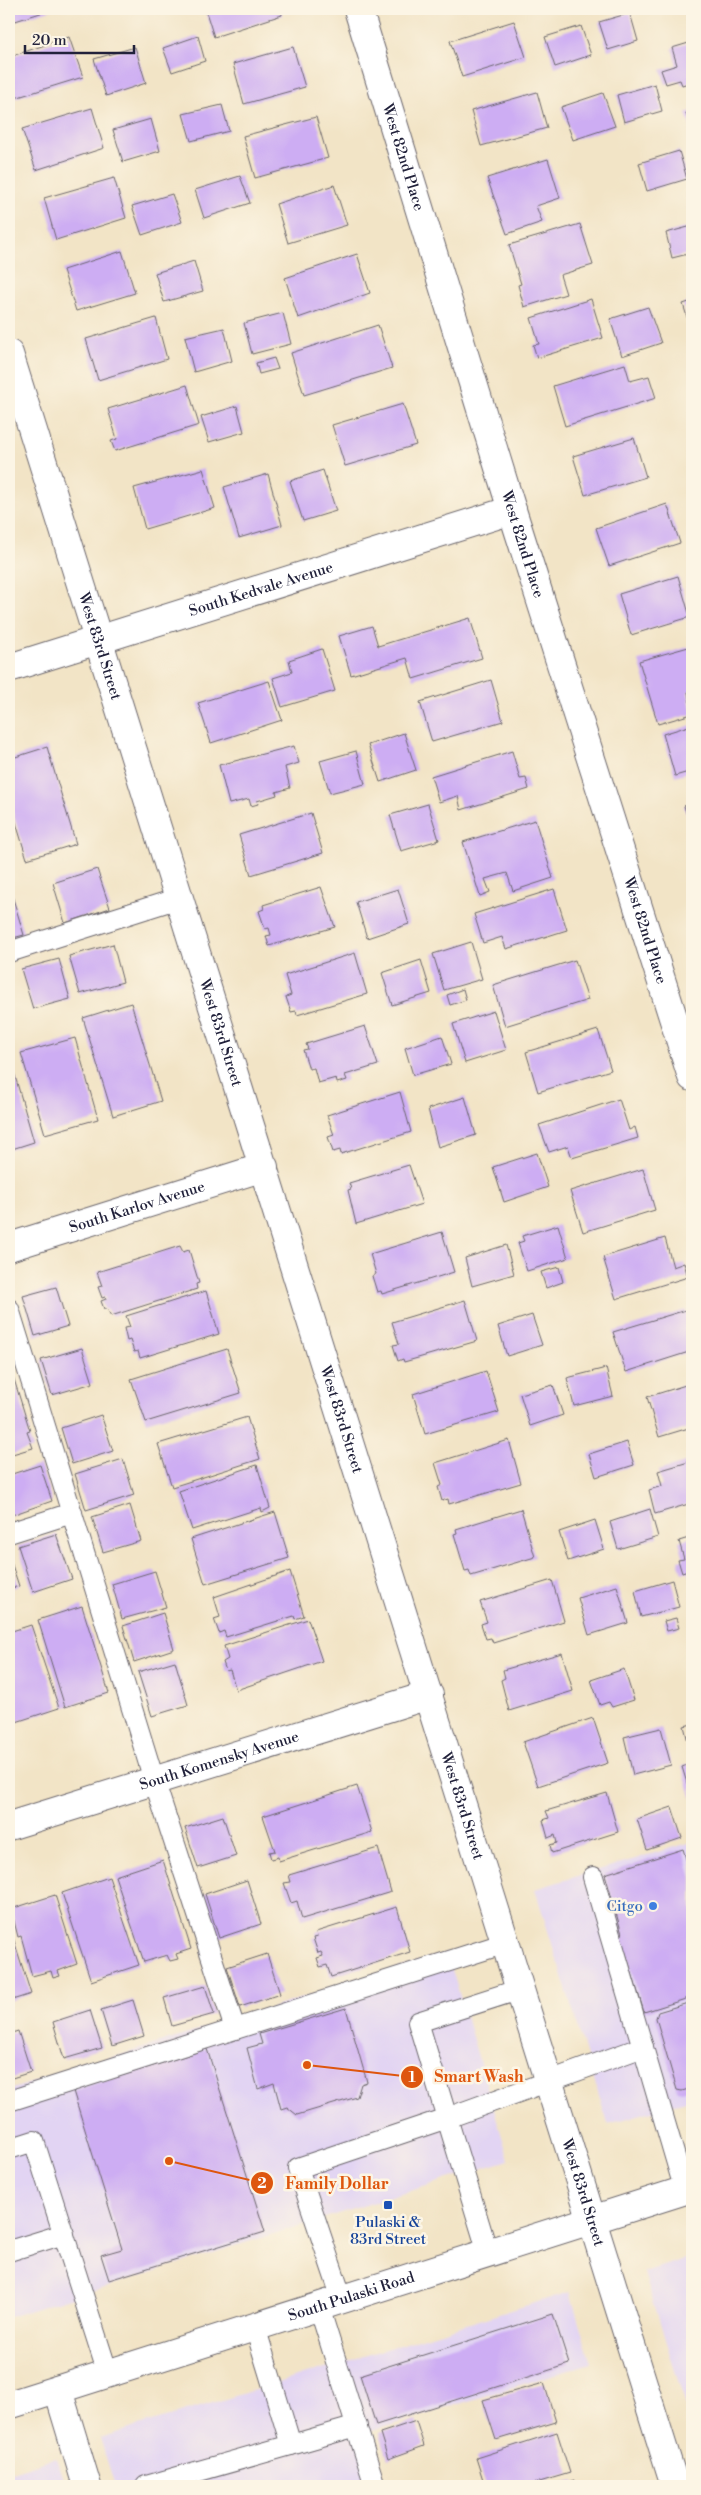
<svg xmlns="http://www.w3.org/2000/svg" width="701" height="2495" font-family="'Libre Bodoni',serif">
  <rect width="100%" height="100%" fill="#fcf5e5"/>
  <filter id="ink" filterUnits="userSpaceOnUse"><feTurbulence type="fractalNoise" baseFrequency=".02" numOctaves="2"/><feDisplacementMap in="SourceGraphic" scale="10" xChannelSelector="R" yChannelSelector="G"/><feConvolveMatrix kernelMatrix="1 2 1 2 8 2 1 2 1" color-interpolation-filters="sRGB"/></filter>
  <filter id="wash" filterUnits="userSpaceOnUse"><feTurbulence type="fractalNoise" baseFrequency=".0096" numOctaves="4" result="noise"/><feDisplacementMap in="SourceGraphic" scale="20" xChannelSelector="R" yChannelSelector="G"/><feGaussianBlur stdDeviation="1.12" result="paint"/><feColorMatrix in="noise" values="0 0 0 0 0 0 0 0 0 0 0 0 0 0 0 0 0 1.4 0 .05"/><feComposite in="paint" operator="in"/></filter>
  <g filter="url(#wash)">
    <rect width="100%" height="100%" fill="#f2e4c6"/>
    <!-- built -->
    <g fill="#e2d4f3">
      <polygon points="692,1842 692,2099 608,2124 535,1889"/>
      <polygon points="447,1953 509,2160 9,2317 9,2090"/>
      <polygon points="692,2257 692,2425 644,2272"/>
      <polygon points="570,2292 591,2363 359,2435 375,2486 115,2486 100,2438"/>
      <polygon points="56,2458 65,2486 9,2486 9,2473"/>
    </g>
    <g id="blocks">
      <!-- building -->
      <g fill="#cdadf3">
        <polygon points="9,9 53,9 9,23"/>
        <polygon points="205,9 281,9 282,15 214,37"/>
        <polygon points="630,13 638,41 608,50 599,22"/>
        <polygon points="514,21 526,57 462,77 450,41"/>
        <polygon points="581,26 591,55 555,67 545,37"/>
        <polygon points="198,36 205,61 172,72 163,48"/>
        <polygon points="69,37 83,77 15,98 9,79 9,57"/>
        <polygon points="692,42 692,82 682,85 680,80 666,84 661,70 677,65 672,48"/>
        <polygon points="135,47 146,83 106,96 94,59"/>
        <polygon points="293,47 305,87 244,104 233,64"/>
        <polygon points="655,84 662,111 624,122 617,95"/>
        <polygon points="537,92 547,128 481,146 471,111"/>
        <polygon points="603,93 615,126 573,140 561,107"/>
        <polygon points="222,105 229,131 191,141 183,114"/>
        <polygon points="92,108 104,148 36,170 22,129"/>
        <polygon points="692,111 692,132 686,113"/>
        <polygon points="316,117 328,158 255,178 243,136"/>
        <polygon points="151,119 160,151 123,162 113,130"/>
        <polygon points="679,151 687,179 647,191 639,163"/>
        <polygon points="548,159 560,198 536,206 542,222 507,234 487,178"/>
        <polygon points="240,176 250,203 204,218 195,190"/>
        <polygon points="114,178 126,218 56,240 44,198"/>
        <polygon points="334,185 347,225 288,243 276,204"/>
        <polygon points="172,194 182,222 142,235 132,206"/>
        <polygon points="580,224 593,265 560,275 566,294 524,307 518,285 521,284 509,245"/>
        <polygon points="692,226 692,253 672,258 666,233"/>
        <polygon points="122,251 135,293 76,311 63,270"/>
        <polygon points="357,254 370,293 298,318 285,278"/>
        <polygon points="194,261 203,291 164,302 155,273"/>
        <polygon points="591,299 603,338 537,358 533,345 539,344 531,318"/>
        <polygon points="692,301 692,333 683,304"/>
        <polygon points="648,307 661,343 622,356 610,319"/>
        <polygon points="283,313 291,344 252,354 244,323"/>
        <polygon points="156,318 167,359 98,380 86,339"/>
        <polygon points="378,325 392,368 304,395 291,353"/>
        <polygon points="224,328 232,361 194,372 185,337"/>
        <polygon points="274,358 278,369 259,374 256,363"/>
        <polygon points="625,364 630,381 649,376 656,398 565,426 553,386"/>
        <polygon points="187,385 199,425 115,451 111,441 117,439 108,409"/>
        <polygon points="403,404 416,445 345,466 332,425"/>
        <polygon points="237,406 244,432 209,442 201,417"/>
        <polygon points="634,438 646,477 585,495 573,456"/>
        <polygon points="203,469 215,508 145,529 134,488"/>
        <polygon points="323,470 336,511 303,521 290,481"/>
        <polygon points="268,474 282,525 239,538 224,487"/>
        <polygon points="667,504 680,543 609,566 596,528"/>
        <polygon points="678,576 690,617 631,635 619,594"/>
        <polygon points="470,618 482,658 413,679 407,658 351,675 339,636 372,626 378,646"/>
        <polygon points="692,646 692,690 688,692 692,714 658,724 639,661"/>
        <polygon points="322,649 335,691 282,707 273,678 292,672 289,660"/>
        <polygon points="491,680 503,721 432,742 420,702"/>
        <polygon points="269,681 282,720 211,743 198,703"/>
        <polygon points="692,725 692,771 675,776 663,734"/>
        <polygon points="404,733 416,770 380,782 368,745"/>
        <polygon points="294,746 299,763 285,767 290,788 276,792 277,795 257,801 258,804 251,806 249,799 229,804 219,765"/>
        <polygon points="47,747 76,844 27,859 9,800 9,759"/>
        <polygon points="356,751 365,784 330,793 320,761"/>
        <polygon points="512,751 520,779 526,778 529,789 461,810 458,796 439,802 431,776"/>
        <polygon points="692,803 692,831 684,806"/>
        <polygon points="428,804 439,840 401,851 390,815"/>
        <polygon points="311,813 323,853 251,875 239,835"/>
        <polygon points="535,820 553,878 513,891 507,873 485,879 490,892 480,896 463,842"/>
        <polygon points="97,869 110,908 65,923 53,883"/>
        <polygon points="321,887 335,927 269,946 266,936 271,935 269,928 265,929 259,911 264,909 263,905"/>
        <polygon points="398,889 409,924 367,938 356,902"/>
        <polygon points="554,889 567,930 506,949 502,937 483,943 474,914"/>
        <polygon points="9,892 11,892 24,935 9,939"/>
        <polygon points="471,942 482,979 444,990 433,954"/>
        <polygon points="113,944 123,982 80,994 69,956"/>
        <polygon points="355,953 367,994 297,1015 296,1011 291,1012 286,997 291,995 285,975"/>
        <polygon points="59,959 70,999 33,1009 21,969"/>
        <polygon points="421,960 431,993 392,1005 382,973"/>
        <polygon points="575,960 588,1000 505,1026 493,985"/>
        <polygon points="463,989 466,1000 450,1005 447,995"/>
        <polygon points="131,1003 161,1101 113,1116 83,1018"/>
        <polygon points="494,1011 506,1050 465,1063 453,1024"/>
        <polygon points="365,1026 378,1065 345,1075 347,1080 337,1083 336,1078 318,1083 314,1068 309,1069 303,1050 308,1049 306,1044"/>
        <polygon points="598,1030 611,1070 538,1092 526,1052"/>
        <polygon points="442,1036 451,1064 413,1075 405,1048"/>
        <polygon points="75,1038 98,1119 45,1134 21,1053"/>
        <polygon points="9,1055 34,1142 9,1150"/>
        <polygon points="400,1092 411,1132 341,1154 340,1150 333,1152 328,1137 334,1135 327,1115"/>
        <polygon points="465,1097 476,1135 438,1147 428,1109"/>
        <polygon points="619,1099 629,1130 635,1127 638,1138 572,1158 568,1146 549,1152 539,1125"/>
        <polygon points="537,1153 548,1187 504,1202 493,1167"/>
        <polygon points="409,1165 422,1204 356,1224 348,1190 351,1189 349,1183"/>
        <polygon points="643,1169 655,1210 583,1232 570,1191"/>
        <polygon points="558,1225 568,1258 527,1271 518,1243 524,1241 522,1236"/>
        <polygon points="442,1232 454,1272 382,1294 381,1291 377,1292 372,1276 376,1274 370,1254"/>
        <polygon points="665,1238 673,1267 684,1263 688,1277 616,1299 603,1257"/>
        <polygon points="506,1245 514,1274 472,1286 465,1258"/>
        <polygon points="180,1246 183,1252 189,1250 199,1283 196,1284 197,1289 111,1316 107,1309 104,1309 101,1301 106,1299 105,1297 102,1298 98,1287 102,1286 97,1272"/>
        <polygon points="559,1267 563,1282 546,1288 541,1272"/>
        <polygon points="56,1287 68,1326 35,1336 23,1296"/>
        <polygon points="206,1291 219,1334 140,1358 138,1351 134,1352 130,1340 127,1341 124,1328 130,1327 126,1316"/>
        <polygon points="465,1300 477,1341 404,1362 403,1359 398,1361 393,1345 399,1344 392,1322"/>
        <polygon points="686,1310 692,1328 692,1351 626,1372 613,1332"/>
        <polygon points="532,1315 542,1345 507,1356 498,1326"/>
        <polygon points="82,1348 93,1383 52,1395 41,1360"/>
        <polygon points="227,1349 241,1393 146,1422 131,1379"/>
        <polygon points="9,1363 30,1431 27,1432 33,1448 9,1455"/>
        <polygon points="606,1368 613,1396 574,1406 567,1378"/>
        <polygon points="486,1371 499,1412 425,1434 413,1394"/>
        <polygon points="692,1383 692,1427 659,1437 647,1397"/>
        <polygon points="553,1385 563,1415 530,1426 520,1394"/>
        <polygon points="101,1415 113,1451 72,1464 61,1428"/>
        <polygon points="247,1417 260,1459 172,1487 158,1444"/>
        <polygon points="509,1440 521,1483 449,1504 448,1499 442,1501 438,1487 442,1485 435,1463"/>
        <polygon points="627,1442 634,1465 596,1477 589,1454"/>
        <polygon points="123,1459 134,1495 86,1510 75,1474"/>
        <polygon points="692,1461 692,1503 655,1514 649,1490 662,1486 658,1471"/>
        <polygon points="40,1465 52,1501 9,1516 9,1475"/>
        <polygon points="257,1465 270,1508 262,1512 261,1508 192,1530 179,1491"/>
        <polygon points="130,1505 141,1541 103,1552 92,1517"/>
        <polygon points="521,1509 535,1557 471,1576 469,1570 465,1571 454,1534 457,1533 456,1529"/>
        <polygon points="650,1509 658,1537 618,1549 610,1522"/>
        <polygon points="275,1512 289,1558 205,1584 191,1539"/>
        <polygon points="595,1520 604,1549 568,1561 559,1532"/>
        <polygon points="56,1534 72,1579 33,1592 18,1546"/>
        <polygon points="692,1537 692,1581 691,1582 688,1571 682,1573 678,1560 684,1559 679,1541"/>
        <polygon points="9,1556 19,1586 9,1589"/>
        <polygon points="155,1571 166,1607 122,1619 112,1584"/>
        <polygon points="290,1571 304,1616 295,1619 294,1616 226,1637 224,1631 219,1633 214,1619 220,1617 214,1597"/>
        <polygon points="552,1580 564,1621 493,1643 491,1638 486,1639 481,1624 487,1622 480,1602"/>
        <polygon points="672,1580 679,1607 641,1617 635,1591"/>
        <polygon points="617,1586 628,1623 589,1635 578,1598"/>
        <polygon points="82,1606 109,1693 65,1707 38,1620"/>
        <polygon points="163,1613 174,1649 134,1662 123,1626"/>
        <polygon points="676,1618 679,1628 667,1631 664,1621"/>
        <polygon points="308,1619 322,1661 236,1690 230,1670 226,1671 223,1662 228,1659 224,1646"/>
        <polygon points="31,1625 59,1708 10,1724 9,1632"/>
        <polygon points="562,1653 573,1691 509,1711 501,1680 505,1678 503,1670"/>
        <polygon points="175,1661 188,1705 152,1716 138,1672"/>
        <polygon points="624,1669 634,1700 612,1707 609,1702 600,1705 591,1680"/>
        <polygon points="593,1718 608,1763 538,1786 523,1742"/>
        <polygon points="692,1724 692,1757 684,1726"/>
        <polygon points="661,1728 671,1765 633,1775 624,1737"/>
        <polygon points="692,1763 692,1799 682,1767"/>
        <polygon points="357,1786 372,1832 279,1861 278,1857 271,1859 269,1852 275,1851 263,1816"/>
        <polygon points="607,1793 618,1832 552,1853 550,1845 557,1843 555,1835 548,1838 543,1820 549,1818 546,1811"/>
        <polygon points="672,1807 682,1838 647,1850 637,1819"/>
        <polygon points="223,1816 236,1856 198,1868 185,1828"/>
        <polygon points="378,1848 391,1892 302,1919 297,1901 291,1903 284,1883 291,1882 289,1875"/>
        <polygon points="683,1849 692,1878 692,1997 644,2012 620,1934 622,1934 605,1874"/>
        <polygon points="163,1860 191,1949 176,1954 178,1959 170,1961 167,1955 144,1962 115,1876"/>
        <polygon points="109,1877 139,1965 91,1981 62,1893"/>
        <polygon points="247,1880 261,1924 219,1938 205,1894"/>
        <polygon points="55,1895 77,1964 58,1971 60,1976 53,1978 51,1971 32,1976 21,1936 18,1937 11,1909"/>
        <polygon points="397,1907 410,1952 331,1977 327,1965 320,1967 317,1958 323,1956 321,1952 318,1953 313,1938 317,1937 316,1932"/>
        <polygon points="9,1925 31,1994 9,2001"/>
        <polygon points="267,1954 280,1994 240,2007 227,1967"/>
        <polygon points="205,1986 214,2014 172,2026 164,1998"/>
        <polygon points="133,2000 144,2036 112,2046 101,2010"/>
        <polygon points="688,2003 692,2005 692,2088 682,2091 677,2090 656,2018 658,2012"/>
        <polygon points="346,2008 367,2082 361,2084 357,2097 297,2115 287,2107 281,2109 274,2083 258,2089 247,2048 262,2044 259,2034"/>
        <polygon points="90,2010 102,2048 64,2059 53,2022"/>
        <polygon points="18,2031 31,2072 9,2079 9,2034"/>
        <polygon points="207,2049 265,2232 109,2280 101,2255 122,2249 73,2091"/>
        <polygon points="553,2314 569,2364 376,2425 360,2375"/>
        <polygon points="544,2383 556,2422 496,2440 483,2400"/>
        <polygon points="416,2421 424,2446 388,2459 380,2433"/>
        <polygon points="557,2432 570,2473 526,2486 485,2486 476,2458"/>
        <polygon points="574,2480 575,2486 556,2486"/>
      </g>
    </g>
  </g>
  <g filter="url(#ink)">
    <use href="#blocks" fill-opacity="0" stroke="#6b666c" stroke-width="1"/>
    <g fill="none" stroke-linecap="round" stroke-linejoin="round">
      <!-- lane casing -->
      <g stroke="#6b666c" stroke-width="22">
        <g id="lane">
          <polyline points="9,952 179,898"/>
          <polyline points="9,1309 154,1780 235,2029"/>
          <polyline points="9,1533 72,1513"/>
          <polyline points="593,1877 685,2191"/>
          <polyline points="9,2101 506,1943"/>
          <polyline points="9,2149 34,2141 108,2374"/>
          <polyline points="9,2251 64,2234"/>
          <polyline points="488,2253 447,2118 643,2047"/>
          <polyline points="342,2299 298,2168 447,2118 418,2022 521,1989"/>
          <polyline points="319,2307 375,2486"/>
          <polyline points="291,2445 357,2426"/>
          <polyline points="146,2486 291,2445 255,2327"/>
        </g>
      </g>
      <!-- street casing -->
      <g stroke="#6b666c" stroke-width="30">
        <g id="street">
          <path id="s1" d="M358 9 512 510 692 1077"/>
          <path id="s2" d="M9 668 512 510"/>
          <path id="s3" d="M9 1247 264 1167"/>
          <path id="s4" d="M9 1826 429 1695"/>
          <polyline points="58,2390 87,2486"/>
        </g>
      </g>
      <!-- secondary casing -->
      <g stroke="#6b666c" stroke-width="30">
        <g id="secondary">
          <path id="s5" d="M9 354 675 2486"/>
          <path id="s6" d="M9 2405 692 2188"/>
        </g>
      </g>
      <!-- lane -->
      <use href="#lane" stroke="#fff" stroke-width="20"/>
      <!-- street -->
      <use href="#street" stroke="#fff" stroke-width="28"/>
      <!-- secondary -->
      <use href="#secondary" stroke="#fff" stroke-width="28"/>
    </g>
  </g>
  <!-- markers -->
  <circle fill="#3f7fe0" stroke="#fcf5e5" stroke-width="2" cx="653" cy="1906" r="5"/>
  <rect fill="#1a4fb4" stroke="#fcf5e5" stroke-width="2" x="383" y="2200" width="10" height="10" rx="2.5"/>
  <g text-anchor="middle" stroke-width="5" stroke-linejoin="round" paint-order="stroke">
    <!-- street labels -->
    <g font-size="15" fill="#22223b" stroke="#fcf5e5">
      <text dy="5" stroke="none"><textPath href="#s1" startOffset="155">West 82nd Place</textPath></text>
      <text dy="5" stroke="none"><textPath href="#s1" startOffset="560">West 82nd Place</textPath></text>
      <text dy="5" stroke="none"><textPath href="#s2" startOffset="264">South Kedvale Avenue</textPath></text>
      <text dy="5" stroke="none"><textPath href="#s5" startOffset="306">West 83rd Street</textPath></text>
      <text dy="5" stroke="none"><textPath href="#s1" startOffset="965">West 82nd Place</textPath></text>
      <text dy="5" stroke="none"><textPath href="#s5" startOffset="711">West 83rd Street</textPath></text>
      <text dy="5" stroke="none"><textPath href="#s3" startOffset="134">South Karlov Avenue</textPath></text>
      <text dy="5" stroke="none"><textPath href="#s5" startOffset="1116">West 83rd Street</textPath></text>
      <text dy="5" stroke="none"><textPath href="#s4" startOffset="220">South Komensky Avenue</textPath></text>
      <text dy="5" stroke="none"><textPath href="#s5" startOffset="1521">West 83rd Street</textPath></text>
      <text dy="5" stroke="none"><textPath href="#s5" startOffset="1926">West 83rd Street</textPath></text>
      <text dy="5" stroke="none"><textPath href="#s6" startOffset="359">South Pulaski Road</textPath></text>
    </g>
    <!-- shop labels -->
    <g font-size="15" fill="#366cbe" stroke="#fcf5e5" text-anchor="end">
      <text x="643" y="1911">Citgo</text>
    </g>
    <!-- transit labels -->
    <g font-size="15" fill="#164399" stroke="#fcf5e5">
      <text x="388" y="2227">Pulaski &amp;<tspan x="388" dy="17">83rd Street</tspan></text>
    </g>
  </g>
  <!-- callouts -->
  <path fill="none" stroke="#de560e" stroke-width="2" d="M307 2065L412 2077M169 2161L262 2183"/>
  <g fill="#de560e" stroke="#fcf5e5" stroke-width="2">
    <circle cx="307" cy="2065" r="5"/>
    <circle cx="169" cy="2161" r="5"/>
    <circle cx="412" cy="2077" r="12"/>
    <circle cx="262" cy="2183" r="12"/>
  </g>
  <g font-size="15" text-anchor="middle" font-weight="bold" fill="#fff">
    <text x="412" y="2082">1</text>
    <text x="262" y="2188">2</text>
  </g>
  <g font-size="16" text-anchor="middle" font-weight="bold" fill="#de560e" stroke="#fcf5e5" stroke-width="5" stroke-linejoin="round" paint-order="stroke">
    <text x="479" y="2082">Smart Wash</text>
    <text x="337" y="2189">Family Dollar</text>
  </g>
  <!-- margin -->
  <rect width="701" height="2495" fill="none" stroke="#fcf5e5" stroke-width="30"/>
  <!-- scale -->
  <path d="M25 45v8h109v-8" fill="none" stroke="#22223b" stroke-width="2.5"/>
  <text x="32" y="45" font-size="15" fill="#22223b" stroke="#fcf5e5" stroke-width="4" paint-order="stroke">20 m</text>
</svg>
